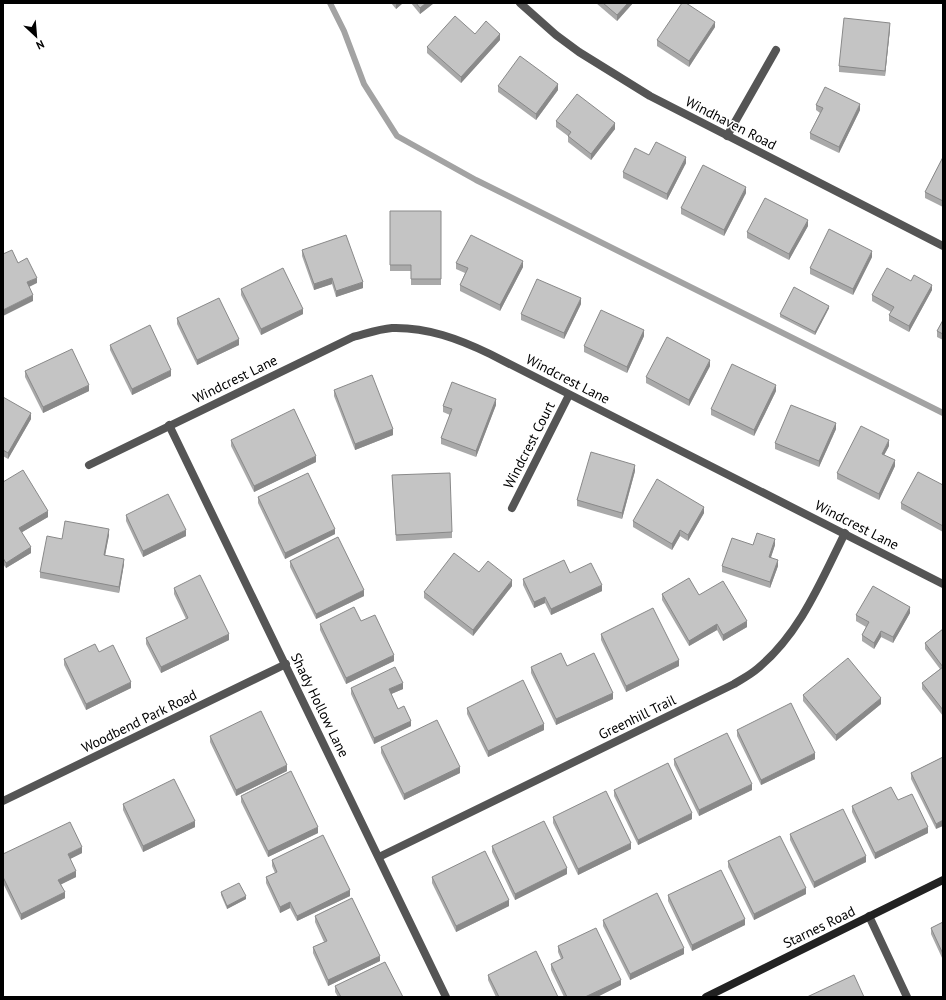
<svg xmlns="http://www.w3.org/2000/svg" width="946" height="1000" font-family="'PT Sans',sans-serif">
  <rect width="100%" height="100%" fill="#fff"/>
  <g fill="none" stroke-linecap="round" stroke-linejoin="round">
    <!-- stream -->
    <polyline stroke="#a3a3a3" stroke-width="6" points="330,3 344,31 364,84 397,136 476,180 943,413"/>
    <!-- minor -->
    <g stroke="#555" stroke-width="8">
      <polyline points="520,3 556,35 579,52 650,96 943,246"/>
      <polyline points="727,136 776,50"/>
      <polyline points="169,425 446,997"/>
      <path d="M89 465 353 337C365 334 379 329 392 328 427 327 459 339 490 354L943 584"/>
      <polyline points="512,508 569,395"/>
      <polyline points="3,801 286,664"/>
      <path d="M379 857 734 684C742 679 750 675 757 669 800 634 821 581 845 533"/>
      <polyline points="869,916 907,997"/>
    </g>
    <!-- secondary -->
    <polyline stroke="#222" stroke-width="8" points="706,997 943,880"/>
  </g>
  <!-- wall -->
  <g fill="#a9a9a9">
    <polygon points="391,3 403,3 396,9"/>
    <polygon points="411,3 434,3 420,14"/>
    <polygon points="596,3 633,3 617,21"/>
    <polygon points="715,27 689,67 657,46 657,40"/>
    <polygon points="890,29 885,76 839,72 839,66"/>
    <polygon points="475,34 500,40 461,83 427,53 427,47"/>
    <polygon points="498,86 558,90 536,120 498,92"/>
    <polygon points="816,105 860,110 839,153 810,139 810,133 820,113 816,110"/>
    <polygon points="556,121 615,129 591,160 568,142 568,136 556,127"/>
    <polygon points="649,155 686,163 667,200 623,178 623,172"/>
    <polygon points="943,157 943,207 925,198 925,192"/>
    <polygon points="746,193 724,236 681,214 681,208"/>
    <polygon points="390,211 441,211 441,285 411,285 411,271 390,271"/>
    <polygon points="808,226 789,260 747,238 747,232"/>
    <polygon points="302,250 363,288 336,297 332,284 314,290 302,256"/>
    <polygon points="872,257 853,295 810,274 810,268"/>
    <polygon points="456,263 523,267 500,311 460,291 460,285 465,273 456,269"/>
    <polygon points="911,281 932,290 909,332 889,321 889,315 891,312 872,301 872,295"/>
    <polygon points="241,289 303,314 261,335 241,295"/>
    <polygon points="581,304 564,339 521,320 521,314"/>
    <polygon points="829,308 815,335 780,317 780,314"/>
    <polygon points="177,318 239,345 197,365 177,324"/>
    <polygon points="943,320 943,340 937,337 937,331"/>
    <polygon points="644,336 627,373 584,352 584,346"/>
    <polygon points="110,345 171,376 132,395 110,350"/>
    <polygon points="710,366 689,406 646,383 646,377"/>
    <polygon points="25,371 89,391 43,413 25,377"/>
    <polygon points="334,390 393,435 355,450 334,396"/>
    <polygon points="776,391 754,436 711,415 711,409"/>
    <polygon points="3,397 31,419 8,459 3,456"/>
    <polygon points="496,405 476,457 441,444 441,438 450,415 443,412 443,406"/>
    <polygon points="836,429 819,467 775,449 775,443"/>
    <polygon points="231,440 316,462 254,492 231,446"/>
    <polygon points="889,446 884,455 895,466 879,500 837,479 837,473"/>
    <polygon points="635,471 622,519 577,506 577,500"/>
    <polygon points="392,475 452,532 452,538 396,541"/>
    <polygon points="3,482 48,517 22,532 31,553 6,568 3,564"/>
    <polygon points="943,485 943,532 901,509 901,503"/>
    <polygon points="258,497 335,534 285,559 258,503"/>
    <polygon points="704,513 688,541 680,536 672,550 633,527 633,521"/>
    <polygon points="126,515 186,536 143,557 126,521"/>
    <polygon points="109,535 105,555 124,564 119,593 40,578 40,572 62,539"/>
    <polygon points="753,545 775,545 771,557 778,566 770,588 722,572 722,566"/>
    <polygon points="290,561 364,596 316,619 290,567"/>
    <polygon points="479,572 512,586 473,636 424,598 424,592"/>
    <polygon points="570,573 602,591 551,615 545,603 534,608 523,585 523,579"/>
    <polygon points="174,588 229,640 161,673 146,644 146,638 186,619 174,594"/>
    <polygon points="662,594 699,595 747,627 723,641 717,630 689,646 662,600"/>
    <polygon points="910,613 893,643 881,637 874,649 862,641 862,635 866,627 856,621 856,615"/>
    <polygon points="361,621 394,661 346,684 320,630 320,624"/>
    <polygon points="943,629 943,716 922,689 922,683 940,669 925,649 925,643"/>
    <polygon points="601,634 679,666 626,692 601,640"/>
    <polygon points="99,652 131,688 86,710 64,665 64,659"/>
    <polygon points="567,666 613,699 556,725 531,673 531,667"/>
    <polygon points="351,688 403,689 391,694 398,709 411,726 374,744 351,694"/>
    <polygon points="803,695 881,704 836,741 803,701"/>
    <polygon points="467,708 544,730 488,757 467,714"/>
    <polygon points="737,730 815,759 761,785 737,736"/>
    <polygon points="210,736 287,771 236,796 210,742"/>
    <polygon points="381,747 460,773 404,800 381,753"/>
    <polygon points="943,757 936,829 911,779 911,773"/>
    <polygon points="674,759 752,790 699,816 674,765"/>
    <polygon points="614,790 692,819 638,845 614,796"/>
    <polygon points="241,796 318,833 268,857 241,802"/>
    <polygon points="898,800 928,833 875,859 852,812 852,806"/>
    <polygon points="123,804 195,827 143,852 123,810"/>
    <polygon points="553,817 631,849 578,875 553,823"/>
    <polygon points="790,834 866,862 814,888 790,840"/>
    <polygon points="492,846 567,874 515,900 492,852"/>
    <polygon points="82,853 70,859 76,877 61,884 65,898 21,920 3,883 3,854"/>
    <polygon points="272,860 350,896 297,921 290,908 280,913 266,883 266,877 275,873 272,866"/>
    <polygon points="728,861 806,894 754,920 728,867"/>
    <polygon points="432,877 509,906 456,932 432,883"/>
    <polygon points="221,892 246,899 227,909 221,895"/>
    <polygon points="668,895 745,925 692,951 668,901"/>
    <polygon points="315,916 380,961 328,986 313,953 313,947 324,942 315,922"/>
    <polygon points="603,920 684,954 630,980 603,926"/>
    <polygon points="943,922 943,960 931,934 931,928"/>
    <polygon points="558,946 621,985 597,997 564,997 551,970 551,964 561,959 558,952"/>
    <polygon points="488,975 558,997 496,997 488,980"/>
    <polygon points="335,986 403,997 338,997 335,992"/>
  </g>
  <!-- shaded-wall -->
  <g fill="#898989">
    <polygon points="396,3 403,3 396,9"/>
    <polygon points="426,3 434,3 420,14 420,8"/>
    <polygon points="628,3 633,3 617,21 617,15"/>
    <polygon points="715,22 715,27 689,67 689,61"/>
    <polygon points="890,23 890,29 885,76 885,71"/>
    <polygon points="500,34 500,40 461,83 461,77"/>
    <polygon points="558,84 558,90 536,120 536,114"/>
    <polygon points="860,104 860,110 839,153 839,147"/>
    <polygon points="615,123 615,129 591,160 591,154"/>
    <polygon points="686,157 686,163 667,200 667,194"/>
    <polygon points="746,187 746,193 724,236 724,230"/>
    <polygon points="808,220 808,226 789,260 789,254"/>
    <polygon points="872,251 872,257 853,295 853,289"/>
    <polygon points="523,261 523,267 500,311 500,305"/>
    <polygon points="37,278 37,283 27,288 27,282"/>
    <polygon points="332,278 332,284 314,290 314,284"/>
    <polygon points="363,282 363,288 336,297 336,291"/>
    <polygon points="932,285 932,290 909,332 909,326"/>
    <polygon points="33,295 33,301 3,316 3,310"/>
    <polygon points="581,298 581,304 564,339 564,333"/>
    <polygon points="829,306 829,308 815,335 815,332"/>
    <polygon points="303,309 303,314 261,335 261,329"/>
    <polygon points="644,330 644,336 627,373 627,367"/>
    <polygon points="239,339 239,345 197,365 197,360"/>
    <polygon points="710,360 710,366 689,406 689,400"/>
    <polygon points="171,370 171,376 132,395 132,389"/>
    <polygon points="89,385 89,391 43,413 43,407"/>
    <polygon points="776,385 776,391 754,436 754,430"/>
    <polygon points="496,399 496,405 476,457 476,451"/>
    <polygon points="31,413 31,419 8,459 8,453"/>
    <polygon points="836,423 836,429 819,467 819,461"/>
    <polygon points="393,429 393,435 355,450 355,444"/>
    <polygon points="889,440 889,446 882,459 882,454"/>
    <polygon points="316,456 316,462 254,492 254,486"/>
    <polygon points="895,460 895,466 879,500 879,494"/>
    <polygon points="635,465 635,471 622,519 622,513"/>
    <polygon points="704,507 704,513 688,541 688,535"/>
    <polygon points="48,511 48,517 19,534 19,528"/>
    <polygon points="109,529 109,535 104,561 104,555"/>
    <polygon points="335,529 335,534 285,559 285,553"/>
    <polygon points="186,530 186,536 143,557 143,551"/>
    <polygon points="680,530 680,536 672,550 672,544"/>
    <polygon points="775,539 775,545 769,563 769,557"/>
    <polygon points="31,547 31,553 6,568 6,563"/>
    <polygon points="124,559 124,564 119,593 119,587"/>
    <polygon points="778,560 778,566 770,588 770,582"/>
    <polygon points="512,580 512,586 473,636 473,630"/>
    <polygon points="602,585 602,591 551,615 551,609"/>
    <polygon points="364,590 364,596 316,619 316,614"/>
    <polygon points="545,597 545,603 534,608 534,602"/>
    <polygon points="910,607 910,613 893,643 893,637"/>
    <polygon points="747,621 747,627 723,641 723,635"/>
    <polygon points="717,624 717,630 689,646 689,641"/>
    <polygon points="881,631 881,637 874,649 874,643"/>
    <polygon points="229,634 229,640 161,673 161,667"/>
    <polygon points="394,655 394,661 346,684 346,678"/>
    <polygon points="679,660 679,666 626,692 626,686"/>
    <polygon points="131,682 131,688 86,710 86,704"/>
    <polygon points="403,683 403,689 389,695 389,689"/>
    <polygon points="613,693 613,699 556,725 556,719"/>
    <polygon points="881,698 881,704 836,741 836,735"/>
    <polygon points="411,721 411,726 374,744 374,738"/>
    <polygon points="544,724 544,730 488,757 488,751"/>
    <polygon points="815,753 815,759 761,785 761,780"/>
    <polygon points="287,765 287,771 236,796 236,790"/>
    <polygon points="460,767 460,773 404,800 404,794"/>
    <polygon points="752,784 752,790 699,816 699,810"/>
    <polygon points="692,813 692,819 638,845 638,840"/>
    <polygon points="943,820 943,826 936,829 936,824"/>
    <polygon points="195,821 195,827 143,852 143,846"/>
    <polygon points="318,827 318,833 268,857 268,851"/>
    <polygon points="928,827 928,833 875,859 875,853"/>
    <polygon points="631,843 631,849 578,875 578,869"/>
    <polygon points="82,847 82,853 68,860 68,854"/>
    <polygon points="866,856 866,862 814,888 814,882"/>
    <polygon points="567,868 567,874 515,900 515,894"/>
    <polygon points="76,871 76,877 58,886 58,880"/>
    <polygon points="806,888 806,894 754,920 754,914"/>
    <polygon points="350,890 350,896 297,921 297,916"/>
    <polygon points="65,892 65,898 21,920 21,914"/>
    <polygon points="246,896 246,899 227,909 227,906"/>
    <polygon points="509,900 509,906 456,932 456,926"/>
    <polygon points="290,902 290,908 280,913 280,907"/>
    <polygon points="745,919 745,925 692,951 692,945"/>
    <polygon points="684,948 684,954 630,980 630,974"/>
    <polygon points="380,956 380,961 328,986 328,980"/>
    <polygon points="621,980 621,985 597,997 585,997"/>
  </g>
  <!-- building -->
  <g fill="#c4c4c4" stroke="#898989">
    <polygon points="416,3 426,3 420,8"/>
    <polygon points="603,3 628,3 617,15"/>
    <polygon points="682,3 686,3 715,22 689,61 657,40"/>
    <polygon points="455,16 475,34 486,21 500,34 461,77 427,47"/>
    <polygon points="844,18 890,23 885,71 839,66"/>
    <polygon points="520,56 558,84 536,114 498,86"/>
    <polygon points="825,87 860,104 839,147 810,133 823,108 816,105"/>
    <polygon points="577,94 615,123 591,154 568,136 571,132 556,121"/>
    <polygon points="656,142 686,157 667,194 623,172 635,148 649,155"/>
    <polygon points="943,157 943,201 925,192"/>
    <polygon points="703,165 746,187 724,230 681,208"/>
    <polygon points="765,198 808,220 789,254 747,232"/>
    <polygon points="390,211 441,211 441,279 411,279 411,265 390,265"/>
    <polygon points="829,229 872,251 853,289 810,268"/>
    <polygon points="346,235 363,282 336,291 332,278 314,284 302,250"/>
    <polygon points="471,235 523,261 500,305 460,285 468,268 456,263"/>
    <polygon points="12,250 18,263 27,258 37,278 27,282 33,295 3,310 3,254"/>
    <polygon points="283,268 303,309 261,329 241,289"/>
    <polygon points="887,268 911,281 914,275 932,285 909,326 889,315 894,307 872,295"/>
    <polygon points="537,279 581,298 564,333 521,314"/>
    <polygon points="794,287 829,306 815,332 780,314"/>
    <polygon points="219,298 239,339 197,360 177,318"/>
    <polygon points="601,310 644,330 627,367 584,346"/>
    <polygon points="943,320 943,334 937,331"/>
    <polygon points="150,325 171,370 132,389 110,345"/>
    <polygon points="667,337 710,360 689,400 646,377"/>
    <polygon points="72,349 89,385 43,407 25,371"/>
    <polygon points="732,364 776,385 754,430 711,409"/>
    <polygon points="372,375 393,429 355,444 334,390"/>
    <polygon points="452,382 496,399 476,451 441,438 452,409 443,406"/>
    <polygon points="3,397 31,413 8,453 3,450"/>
    <polygon points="791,405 836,423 819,461 775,443"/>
    <polygon points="294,409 316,456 254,486 231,440"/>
    <polygon points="861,426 889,440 882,454 895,460 879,494 837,473"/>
    <polygon points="591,452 635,465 622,513 577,500"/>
    <polygon points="23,470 48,511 19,528 31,547 6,563 3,558 3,482"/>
    <polygon points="918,472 943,485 943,526 901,503"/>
    <polygon points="308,473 335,529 285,553 258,497"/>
    <polygon points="450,473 452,532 396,535 392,475"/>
    <polygon points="657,479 704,507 688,535 680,530 672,544 633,521"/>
    <polygon points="168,494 186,530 143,551 126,515"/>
    <polygon points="65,521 109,529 104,555 124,559 119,587 40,572 47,536 62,539"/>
    <polygon points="757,533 775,539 769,557 778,560 770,582 722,566 732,538 753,545"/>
    <polygon points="338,537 364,590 316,614 290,561"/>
    <polygon points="454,553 479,572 488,561 512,580 473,630 424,592"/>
    <polygon points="564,560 570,573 591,563 602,585 551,609 545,597 534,602 523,579"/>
    <polygon points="200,575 229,634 161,667 146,638 188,618 174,588"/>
    <polygon points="689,578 699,595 723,581 747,621 723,635 717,624 689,641 662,594"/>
    <polygon points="873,586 910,607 893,637 881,631 874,643 862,635 869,622 856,615"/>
    <polygon points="354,607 361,621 375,615 394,655 346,678 320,624"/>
    <polygon points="653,608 679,660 626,686 601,634"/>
    <polygon points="943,629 943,710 922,683 943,667 925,643"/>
    <polygon points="95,644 99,652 113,645 131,682 86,704 64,659"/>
    <polygon points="561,653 567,666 594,653 613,693 556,719 531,667"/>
    <polygon points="848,658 881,698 836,735 803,695"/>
    <polygon points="395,667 403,683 389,689 398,709 404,706 411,721 374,738 351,688"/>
    <polygon points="523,680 544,724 488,751 467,708"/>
    <polygon points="791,703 815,753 761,780 737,730"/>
    <polygon points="261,711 287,765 236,790 210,736"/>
    <polygon points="437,720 460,767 404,794 381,747"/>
    <polygon points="727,733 752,784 699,810 674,759"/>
    <polygon points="943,757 943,820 936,824 911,773"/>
    <polygon points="668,763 692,813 638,840 614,790"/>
    <polygon points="291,771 318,827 268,851 241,796"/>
    <polygon points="174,779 195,821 143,846 123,804"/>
    <polygon points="891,787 898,800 912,794 928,827 875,853 852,806"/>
    <polygon points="606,791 631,843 578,869 553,817"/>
    <polygon points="843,809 866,856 814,882 790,834"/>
    <polygon points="544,821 567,868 515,894 492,846"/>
    <polygon points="70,822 82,847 68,854 76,871 58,880 65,892 21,914 3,877 3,854"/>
    <polygon points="323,835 350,890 297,916 290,902 280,907 266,877 277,872 272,860"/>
    <polygon points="780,836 806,888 754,914 728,861"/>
    <polygon points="485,851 509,900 456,926 432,877"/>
    <polygon points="721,870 745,919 692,945 668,895"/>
    <polygon points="239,883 246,896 227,906 221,892"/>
    <polygon points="657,893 684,948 630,974 603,920"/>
    <polygon points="352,898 380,956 328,980 313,947 327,941 315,916"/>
    <polygon points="943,922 943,954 931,928"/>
    <polygon points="596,928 621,980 585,997 567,997 551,964 563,958 558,946"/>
    <polygon points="536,951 558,997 499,997 488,975"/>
    <polygon points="385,962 403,997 341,997 335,986"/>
    <polygon points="854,975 864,997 807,997"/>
  </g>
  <g text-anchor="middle" stroke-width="3" stroke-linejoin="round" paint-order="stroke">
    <!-- street labels -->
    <g font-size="14" fill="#000" stroke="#fff">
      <text transform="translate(731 123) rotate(27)" y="5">Windhaven Road</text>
      <text transform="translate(235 379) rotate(-26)" y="5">Windcrest Lane</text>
      <text transform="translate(568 379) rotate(27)" y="5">Windcrest Lane</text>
      <text transform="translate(529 445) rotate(-63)" y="5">Windcrest Court</text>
      <text transform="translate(857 525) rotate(27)" y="5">Windcrest Lane</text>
      <text transform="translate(320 705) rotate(64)" y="5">Shady Hollow Lane</text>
      <text transform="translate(637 717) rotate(-26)" y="5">Greenhill Trail</text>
      <text transform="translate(139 721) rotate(-26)" y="5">Woodbend Park Road</text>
      <text transform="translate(819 927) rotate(-26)" y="5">Starnes Road</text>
    </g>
  </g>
  <!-- border -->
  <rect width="946" height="1000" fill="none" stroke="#000000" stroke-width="8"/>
  <!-- north arrow -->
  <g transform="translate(36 36) rotate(154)" stroke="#ffffff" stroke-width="3" paint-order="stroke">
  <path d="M0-3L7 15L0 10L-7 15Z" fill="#000000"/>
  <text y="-6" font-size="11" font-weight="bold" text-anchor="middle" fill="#000000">N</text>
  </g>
</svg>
